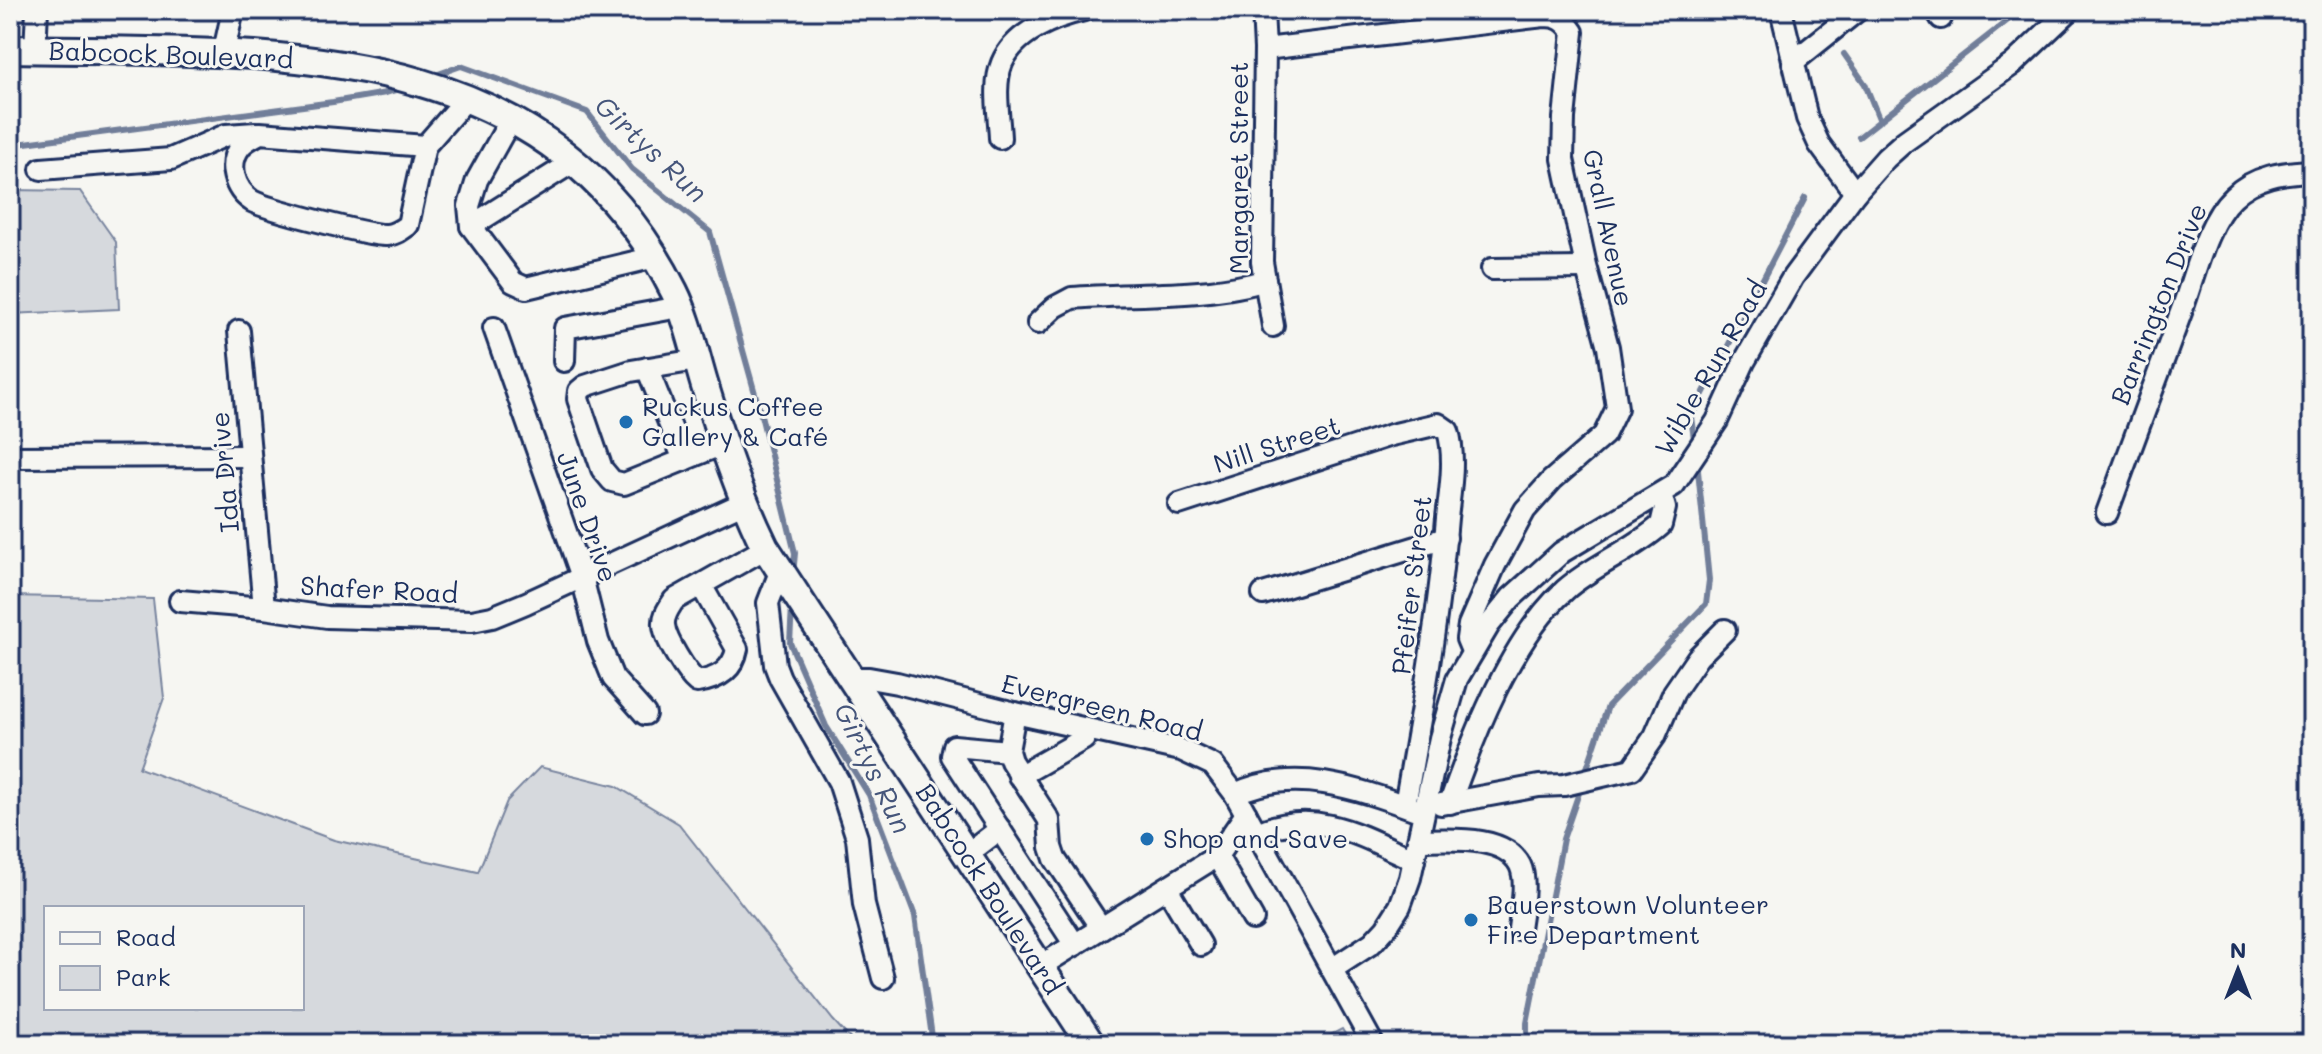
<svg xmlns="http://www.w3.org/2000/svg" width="2322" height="1054" font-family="Mali,sans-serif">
  <rect width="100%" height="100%" fill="#f6f6f2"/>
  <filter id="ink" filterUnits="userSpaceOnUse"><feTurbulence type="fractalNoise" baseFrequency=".0125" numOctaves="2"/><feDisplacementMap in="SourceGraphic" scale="16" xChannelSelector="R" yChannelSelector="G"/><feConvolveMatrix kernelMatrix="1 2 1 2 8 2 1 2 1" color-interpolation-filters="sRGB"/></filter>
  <g filter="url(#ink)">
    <!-- green -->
    <g fill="#d6d9dd" stroke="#78849e" stroke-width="2" fill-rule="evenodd">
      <polygon points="10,190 80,191 116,242 119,309 10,314"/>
      <path d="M10 596 153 599 164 698 139 768 334 840 478 872 507 801 540 767 616 786 679 824 833 1020 855 1044H10ZM46 908H302V1008H46Z"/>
      <polygon points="1342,1029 1351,1044 1313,1044"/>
    </g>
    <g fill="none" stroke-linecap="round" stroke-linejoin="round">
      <!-- stream -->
      <g stroke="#717e99" stroke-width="6">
        <polyline points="1844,54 1865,84 1880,121"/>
        <polyline points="427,78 461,66 587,112 632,169 710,232 761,415 795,553 793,575"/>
        <polyline points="1859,137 2021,10"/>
        <polyline points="10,145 333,102 386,93 402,88"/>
        <polyline points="1695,446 1691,417 1805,198"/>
        <polyline points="792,606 790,643 826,726 869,795 915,916 933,1044"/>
        <polyline points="1585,774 1608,706 1706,604 1709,580 1697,461"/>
        <polyline points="1527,1044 1527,1023 1563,839 1582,784"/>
      </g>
      <!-- minor casing -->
      <g stroke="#1b2f5e" stroke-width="26">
        <g id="minor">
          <polyline points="1263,10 1265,49 1262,262 1273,326"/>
          <polyline points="1781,10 1807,118 1819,144 1855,193"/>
          <polyline points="1936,10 1941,18"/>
          <path d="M1265 49 1544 16C1558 16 1565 20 1573 32L1564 118 1563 159 1586 266 1608 347 1617 408 1604 435 1552 480 1525 510 1495 565 1469 625 1467 639 1472 651"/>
          <polyline points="35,50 37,10"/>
          <polyline points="224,51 233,10"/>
          <polyline points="1793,62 1858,10"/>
          <polyline points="511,119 477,180 469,206 471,226 513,282 526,288 655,257"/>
          <path d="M1000 138C999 115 993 85 1002 63 1015 32 1054 17 1084 10"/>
          <path d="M425 146 260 133C253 137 244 141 240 147 227 164 234 189 252 201 264 208 371 236 386 235 395 235 401 230 408 225L425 146 467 98"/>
          <polyline points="41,169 171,159 226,135 256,133"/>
          <polyline points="471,226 573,162"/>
          <polyline points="1492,269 1586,268"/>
          <path d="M1038 323 1055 307 1072 298C1130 293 1211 298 1265 280"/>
          <polyline points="494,328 582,577 598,641 613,678 645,714"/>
          <polyline points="239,331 264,608"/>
          <polyline points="697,360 631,371 585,386 579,391 578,399 602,469 612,481 624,484 723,444"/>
          <polyline points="564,361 565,328 680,307"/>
          <polyline points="647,368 684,460"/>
          <polyline points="10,457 250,456"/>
          <path d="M1179 504 1391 435 1438 424 1448 431C1456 458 1450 491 1447 518 1439 614 1422 710 1405 805"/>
          <path d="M2107 513C2132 444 2158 375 2183 307 2195 274 2207 221 2233 197 2254 176 2284 172 2312 171"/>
          <polyline points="780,572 768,603 775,665 780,678 839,782 857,838 864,905 883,978"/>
          <path d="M701 585 737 649C733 670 718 679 697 682 686 673 665 639 664 625 663 615 669 608 674 600L766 548"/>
          <polyline points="1263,594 1446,538"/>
          <polyline points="180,601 264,608 327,617 472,621 492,617 526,603 743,503"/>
          <polyline points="850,678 869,678 897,683 1015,713 1181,750 1213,765 1235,794 1373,1044"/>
          <polyline points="1015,713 1008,751 1011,761 1049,820 1051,847 1055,859 1101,928"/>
          <polyline points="1008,751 954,746 952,756 1075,945"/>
          <polyline points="1019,776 1084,739"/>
          <path d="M1235 794C1293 766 1356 788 1414 809"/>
          <path d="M1450 803C1474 735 1511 639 1565 590 1593 565 1632 551 1661 525L1665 508 1661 494"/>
          <polyline points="1441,804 1539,786 1564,785 1632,769 1655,736 1674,692 1698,657 1725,630"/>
          <path d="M1257 833C1315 807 1362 836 1414 860"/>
          <path d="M1419 840C1448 840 1504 834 1520 865 1528 882 1521 911 1519 929"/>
          <polyline points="966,855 1000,829"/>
          <polyline points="1217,856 1253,919"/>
          <polyline points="1167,888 1201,945"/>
          <polyline points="1039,967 1217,856 1246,814"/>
          <polyline points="1332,969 1372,943 1386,928 1400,906 1410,878 1440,738 1457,679 1489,625 1511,598 1562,552 1674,485 1717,421 1744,362 1793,277 1855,193 1886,158 1905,141 2013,64 2070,10"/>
        </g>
      </g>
      <!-- major casing -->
      <g stroke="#1b2f5e" stroke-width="32">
        <path id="major" d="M10 49C259 54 542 29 674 291 688 319 695 353 704 383 721 439 739 494 765 547L1091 1044"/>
      </g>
      <!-- minor -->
      <use href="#minor" stroke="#f6f6f2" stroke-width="20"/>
      <!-- major -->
      <use href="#major" stroke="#f6f6f2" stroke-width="26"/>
    </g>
  </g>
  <!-- markers -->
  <g fill="#1f6fb2" stroke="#f6f6f2" stroke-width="3">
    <circle cx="626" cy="422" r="8"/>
    <circle cx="1147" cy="839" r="8"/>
    <circle cx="1471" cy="920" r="8"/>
  </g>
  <g text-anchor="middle" stroke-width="6" stroke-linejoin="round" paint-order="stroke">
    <!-- street labels -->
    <g font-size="26" fill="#1b2f5e" stroke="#f6f6f2">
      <text transform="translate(171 55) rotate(2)" y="9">Babcock Boulevard</text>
      <text transform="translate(1239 168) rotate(-90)" y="9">Margaret Street</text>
      <text transform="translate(1608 228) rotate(78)" y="9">Grall Avenue</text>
      <text transform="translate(2159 304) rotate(-68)" y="9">Barrington Drive</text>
      <text transform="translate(1711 368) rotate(-60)" y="9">Wible Run Road</text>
      <text transform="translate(1277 445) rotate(-18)" y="9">Nill Street</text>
      <text transform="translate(225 472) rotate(-95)" y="9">Ida Drive</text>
      <text transform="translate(587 517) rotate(71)" y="9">June Drive</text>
      <text transform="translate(1412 585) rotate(-83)" y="9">Pfeifer Street</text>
      <text transform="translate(379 590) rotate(3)" y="9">Shafer Road</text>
      <text transform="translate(1102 708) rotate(14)" y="9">Evergreen Road</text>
      <text transform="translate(989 889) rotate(57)" y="9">Babcock Boulevard</text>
    </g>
    <!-- poi labels -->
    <g font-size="26" fill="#1b2f5e" stroke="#f6f6f2" text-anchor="start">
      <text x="642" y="416">Ruckus Coffee<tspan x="642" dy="30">Gallery &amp; Café</tspan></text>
      <text x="1163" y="848">Shop and Save</text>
      <text x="1487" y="914">Bauerstown Volunteer<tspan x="1487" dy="30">Fire Department</tspan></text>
    </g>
    <!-- water labels -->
    <g font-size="28" font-style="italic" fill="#46567b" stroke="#f6f6f2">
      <text transform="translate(651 149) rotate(43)" y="10">Girtys Run</text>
      <text transform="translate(873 768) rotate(64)" y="10">Girtys Run</text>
    </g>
  </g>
  <!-- margin -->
  <rect width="2322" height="1054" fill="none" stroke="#f6f6f2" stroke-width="40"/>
  <rect x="20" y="20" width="2282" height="1014" fill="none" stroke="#1b2f5e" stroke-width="3" filter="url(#ink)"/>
  <!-- legend -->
  <rect x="44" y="906" width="260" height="104" fill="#f6f6f2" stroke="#9ea6b7" stroke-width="2"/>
  <rect x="60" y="932" width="40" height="12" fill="#f6f6f2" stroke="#9ea6b7" stroke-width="2"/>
  <text x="116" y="946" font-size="24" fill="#1b2f5e">Road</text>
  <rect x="60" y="966" width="40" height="24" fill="#d6d9dd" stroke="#9ea6b7" stroke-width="2"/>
  <text x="116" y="986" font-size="24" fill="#1b2f5e">Park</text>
  <!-- north arrow -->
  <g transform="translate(2238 970)" stroke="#f6f6f2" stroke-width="6" paint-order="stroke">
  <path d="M0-6L14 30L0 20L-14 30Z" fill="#1b2f5e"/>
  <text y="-12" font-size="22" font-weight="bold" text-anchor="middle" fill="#1b2f5e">N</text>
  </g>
</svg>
